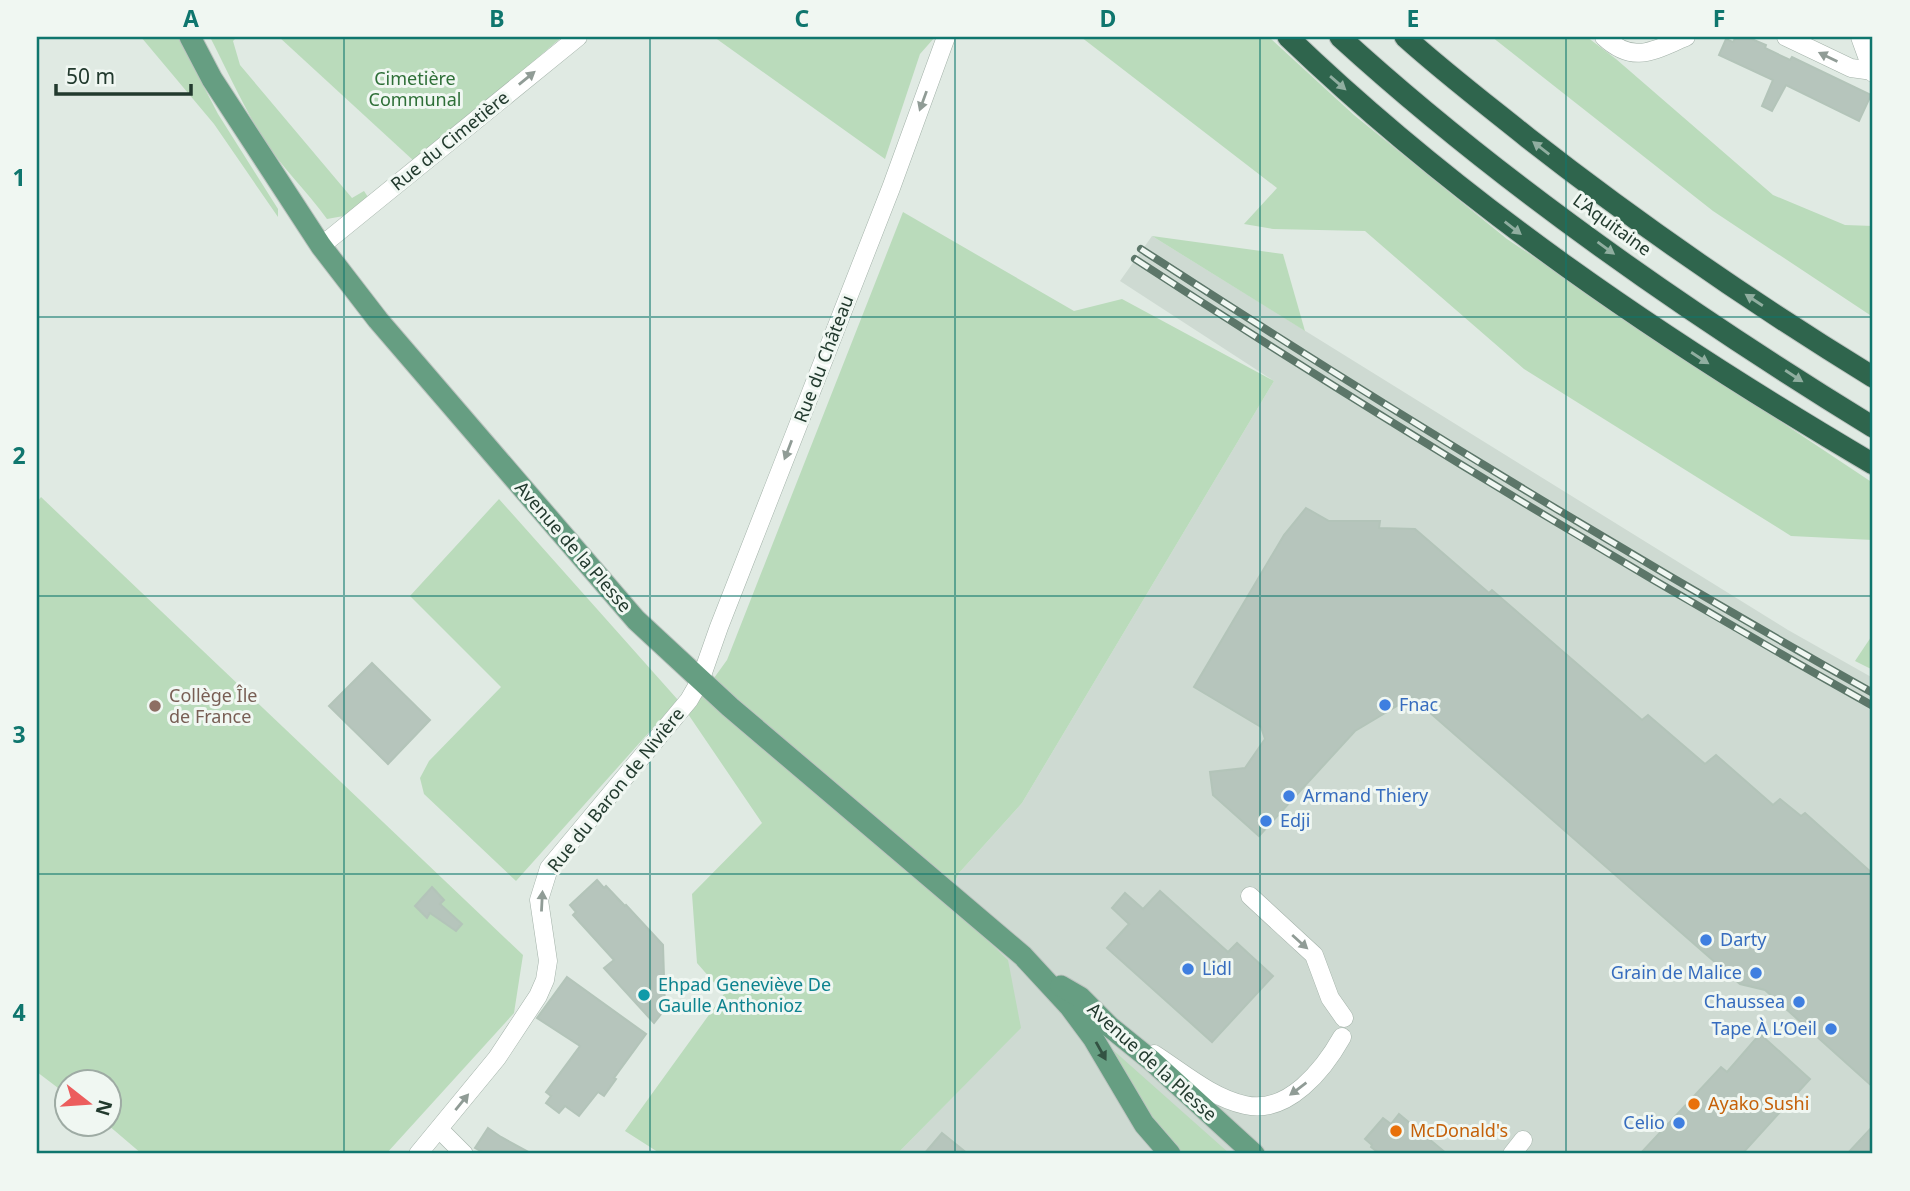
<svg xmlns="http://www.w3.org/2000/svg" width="1910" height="1191" font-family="'Noto Sans',sans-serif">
  <rect width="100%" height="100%" fill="#e0eae3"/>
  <!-- built -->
  <polygon fill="#cedad2" points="1152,236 1788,630 1873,678 1873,1154 897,1154 1020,1028 946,901 959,873 1022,803 1274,381 1120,281"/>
  <!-- green -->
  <g fill="#badbbb">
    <polygon points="141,37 178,37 218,114 278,209 278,217 214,124"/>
    <path d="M210 37H237L233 41 240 65 352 198 364 191 370 200 349 215 327 219C307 191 282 168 263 138 243 106 227 70 210 37Z"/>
    <polygon points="279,37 562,37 415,162"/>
    <polygon points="714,37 935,37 920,54 885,159"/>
    <polygon points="1081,37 1269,37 1354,115 1507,239 1873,483 1873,540 1791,536 1524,369 1365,231 1273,229 1244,224 1277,188"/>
    <polygon points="1492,37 1587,37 1616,59 1773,195 1845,225 1873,226 1873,317 1713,211"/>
    <polygon points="903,212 1074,311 1122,299 1274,381 1022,803 959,873 946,901 1008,960 1021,1028 897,1154 661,1154 625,1131 724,994 697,963 692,894 762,823 688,714 727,660"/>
    <polygon points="1152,236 1283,254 1305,331"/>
    <polygon points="41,497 523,955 514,1013 386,1154 142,1154 108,1125 108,1082 66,1082 66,1094 37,1072 37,502"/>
    <polygon points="499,499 678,700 516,881 424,794 420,778 429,761 501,687 410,596"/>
    <polygon points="1873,634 1873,670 1855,661"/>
    <polygon points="1104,1042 1230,1154 1181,1154 1164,1137"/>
  </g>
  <!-- building -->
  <g fill="#b6c5bc" stroke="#b3c4b9" stroke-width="2">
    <polygon points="1736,37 1747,37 1766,45 1765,48 1790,60 1792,57 1871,95 1859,121 1786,85 1772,111 1762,106 1773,80 1719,55 1726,39 1733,42"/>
    <polygon points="1306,508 1329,521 1380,521 1379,528 1415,529 1489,593 1492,590 1642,720 1648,715 1705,764 1716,755 1773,805 1780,799 1801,816 1805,813 1873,874 1873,1087 1765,990 1740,984 1412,697 1355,731 1259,836 1213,795 1210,772 1245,768 1265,739 1261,727 1194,687 1284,535"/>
    <polygon points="372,663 430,720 388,764 329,706"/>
    <polygon points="597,880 604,888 606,886 625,906 626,905 663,945 665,1009 654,1023 604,968 614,960 573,915 576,912 570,905"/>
    <polygon points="432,887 444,900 440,904 462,924 456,931 430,913 427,918 415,906"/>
    <polygon points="1160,891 1228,952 1237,943 1273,976 1212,1042 1107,948 1129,924 1112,908 1125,893 1143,909"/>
    <polygon points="567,977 646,1034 614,1078 616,1079 604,1096 598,1092 579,1116 565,1106 559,1113 546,1103 551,1096 546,1092 580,1046 537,1018"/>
    <polygon points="1760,1034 1810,1079 1742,1154 1640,1154 1721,1067 1727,1072"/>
    <polygon points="1399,1114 1447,1154 1380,1154 1371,1147 1372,1145 1365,1139 1383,1118 1391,1124"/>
    <polygon points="1873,1126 1873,1154 1847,1154"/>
    <polygon points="488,1128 501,1137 532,1154 486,1154 475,1148"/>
    <polygon points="942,1133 968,1154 924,1154"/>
  </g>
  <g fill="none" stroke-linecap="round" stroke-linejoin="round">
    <!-- minor casing -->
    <g stroke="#a3b2a9" stroke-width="19">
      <g id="minor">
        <path d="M1604 37C1634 65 1654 50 1686 37"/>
        <polyline points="1786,37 1851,68 1873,71"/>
        <polyline points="1860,37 1873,73"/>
        <polyline points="321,246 578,37"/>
        <polyline points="1250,896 1314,955 1330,998 1344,1018"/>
        <path d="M1154 1054C1182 1072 1212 1098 1245 1105 1288 1115 1324 1069 1342 1037"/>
        <polyline points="440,1130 464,1154"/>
        <polyline points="418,1154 497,1058 538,996 545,980 548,961 539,900 549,868 689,700 700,681 719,627 891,188 946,37"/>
        <polyline points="1512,1154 1523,1140"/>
      </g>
    </g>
    <!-- major casing -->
    <g stroke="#bdc4c0" stroke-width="23">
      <g id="major">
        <polyline points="190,37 212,79 321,246 378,320 636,620 730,707 1023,956 1070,1007 1093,1038 1144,1124 1170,1154"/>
        <polyline points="1061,986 1080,997 1110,1027 1152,1061 1254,1154"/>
      </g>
    </g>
    <!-- highway casing -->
    <g stroke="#bdc4c0" stroke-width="23">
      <g id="highway">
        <path d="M1288 37C1463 205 1664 341 1873 464"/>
        <path d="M1340 37C1500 183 1689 314 1873 427"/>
        <path d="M1405 37C1445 73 1487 105 1528 138 1638 224 1754 304 1873 377"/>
      </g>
    </g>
    <!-- minor -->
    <use href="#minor" stroke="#fff" stroke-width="18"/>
    <!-- major -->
    <use href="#major" stroke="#669e82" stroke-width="21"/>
    <!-- highway -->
    <use href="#highway" stroke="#2f654d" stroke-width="21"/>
    <!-- rail casing -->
    <g stroke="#5c7669" stroke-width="8">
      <g id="rail">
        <path d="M1141 249C1381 405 1624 553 1873 693"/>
        <path d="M1135 259C1376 416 1622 565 1873 706"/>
      </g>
    </g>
    <!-- rail -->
    <use href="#rail" stroke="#f0f7f2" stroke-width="5" stroke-dasharray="16" stroke-linecap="butt"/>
  </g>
  <!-- one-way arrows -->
  <defs><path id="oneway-solid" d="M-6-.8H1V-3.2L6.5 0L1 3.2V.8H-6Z" transform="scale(1.75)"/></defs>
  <g fill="#909c96">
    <use href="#oneway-solid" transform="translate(1828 57) rotate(-154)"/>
    <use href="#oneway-solid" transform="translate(527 78) rotate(-39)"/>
    <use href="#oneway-solid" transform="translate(923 101) rotate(110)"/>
    <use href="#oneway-solid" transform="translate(788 450) rotate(111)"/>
    <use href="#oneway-solid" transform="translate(542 901) rotate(-87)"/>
    <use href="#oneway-solid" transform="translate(1300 942) rotate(42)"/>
    <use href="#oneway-solid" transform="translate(1298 1089) rotate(143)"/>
    <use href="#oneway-solid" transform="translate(462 1102) rotate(-51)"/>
  </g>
  <g fill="#90aea0">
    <use href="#oneway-solid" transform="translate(1338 83) rotate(41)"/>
    <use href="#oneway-solid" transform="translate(1541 148) rotate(-142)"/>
    <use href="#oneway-solid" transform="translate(1513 228) rotate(38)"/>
    <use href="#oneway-solid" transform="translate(1606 248) rotate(36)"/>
    <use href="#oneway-solid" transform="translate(1754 300) rotate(-147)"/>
    <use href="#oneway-solid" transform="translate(1700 358) rotate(33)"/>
    <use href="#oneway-solid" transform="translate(1794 376) rotate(33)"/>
  </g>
  <use fill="#335343" href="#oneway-solid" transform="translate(1101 1051) rotate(61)"/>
  <!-- grid -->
  <path fill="none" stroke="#0f766e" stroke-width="2" stroke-opacity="0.55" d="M344 37V1154M650 37V1154M955 37V1154M1260 37V1154M1566 37V1154M37 317H1873M37 596H1873M37 874H1873"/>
  <!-- markers -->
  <g fill="#3f7fe0" stroke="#f0f7f2" stroke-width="2.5">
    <circle cx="1385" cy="705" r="7"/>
    <circle cx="1289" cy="796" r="7"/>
    <circle cx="1266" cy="821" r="7"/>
    <circle cx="1706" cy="940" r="7"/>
    <circle cx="1188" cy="969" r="7"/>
    <circle cx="1756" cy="973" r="7"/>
    <circle cx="1799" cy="1002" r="7"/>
    <circle cx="1831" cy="1029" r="7"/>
    <circle cx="1679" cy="1123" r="7"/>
  </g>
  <circle fill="#8d6e63" stroke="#f0f7f2" stroke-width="2.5" cx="155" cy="706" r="7"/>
  <circle fill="#0f9aa8" stroke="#f0f7f2" stroke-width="2.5" cx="644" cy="995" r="7"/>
  <g fill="#e8710a" stroke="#f0f7f2" stroke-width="2.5">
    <circle cx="1694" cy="1104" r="7"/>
    <circle cx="1396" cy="1131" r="7"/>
  </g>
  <g text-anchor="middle" stroke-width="6" stroke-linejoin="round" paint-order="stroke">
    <!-- park labels -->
    <g font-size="18" fill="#2e6f37" stroke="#f0f7f2">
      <text x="415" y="85">Cimetière<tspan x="415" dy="21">Communal</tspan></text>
    </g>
    <!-- street labels -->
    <g font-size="18" fill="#223a2e" stroke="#f0f7f2">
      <text transform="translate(450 141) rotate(-39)" y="6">Rue du Cimetière</text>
      <text transform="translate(1612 225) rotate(36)" y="6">L'Aquitaine</text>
      <text transform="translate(824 359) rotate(-69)" y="6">Rue du Château</text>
      <text transform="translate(573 547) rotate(49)" y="6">Avenue de la Plesse</text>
      <text transform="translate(616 790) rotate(-51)" y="6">Rue du Baron de Nivière</text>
      <text transform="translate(1152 1062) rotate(42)" y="6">Avenue de la Plesse</text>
    </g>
    <!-- education labels -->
    <g font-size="18" fill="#785e54" stroke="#f0f7f2" text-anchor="start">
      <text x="169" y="702">Collège Île<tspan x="169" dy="21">de France</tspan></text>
    </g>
    <!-- shop labels -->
    <g font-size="18" fill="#366cbe" stroke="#f0f7f2" text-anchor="start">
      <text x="1399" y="711">Fnac</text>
      <text x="1303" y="802">Armand Thiery</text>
      <text x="1280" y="827">Edji</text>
      <text x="1720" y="946">Darty</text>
      <text x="1202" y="975">Lidl</text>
      <text x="1742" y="979" text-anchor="end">Grain de Malice</text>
      <text x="1785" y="1008" text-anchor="end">Chaussea</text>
      <text x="1817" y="1035" text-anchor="end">Tape À L’Oeil</text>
      <text x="1665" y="1129" text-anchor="end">Celio</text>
    </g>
    <!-- culture labels -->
    <g font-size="18" fill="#0d838f" stroke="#f0f7f2" text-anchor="start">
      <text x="658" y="991">Ehpad Geneviève De<tspan x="658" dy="21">Gaulle Anthonioz</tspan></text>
    </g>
    <!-- food labels -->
    <g font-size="18" fill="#c56008" stroke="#f0f7f2" text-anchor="start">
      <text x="1708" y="1110">Ayako Sushi</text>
      <text x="1410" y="1137">McDonald's</text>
    </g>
  </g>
  <!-- border -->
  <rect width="1910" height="1191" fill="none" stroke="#f0f7f2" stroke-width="77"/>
  <!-- north arrow -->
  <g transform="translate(88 1103) rotate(107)"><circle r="33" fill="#f0f7f2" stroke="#9eaba4" stroke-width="2"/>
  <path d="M0-5L12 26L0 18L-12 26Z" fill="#ec5d5d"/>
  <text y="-10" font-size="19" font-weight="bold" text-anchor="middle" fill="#223a2e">N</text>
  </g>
  <!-- scale -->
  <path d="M56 84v10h135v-10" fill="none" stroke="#223a2e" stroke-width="3.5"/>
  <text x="66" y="84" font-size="21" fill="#223a2e" stroke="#f0f7f2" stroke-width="5" paint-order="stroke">50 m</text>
  <rect x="38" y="38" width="1833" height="1114" fill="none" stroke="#0f766e" stroke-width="2.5"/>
  <g font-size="23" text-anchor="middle" font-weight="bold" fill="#0f766e">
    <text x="191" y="27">A</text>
    <text x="497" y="27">B</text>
    <text x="802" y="27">C</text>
    <text x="1108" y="27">D</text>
    <text x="1413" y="27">E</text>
    <text x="1719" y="27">F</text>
    <text x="19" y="186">1</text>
    <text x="19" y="464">2</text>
    <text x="19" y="743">3</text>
    <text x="19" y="1021">4</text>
  </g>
</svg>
